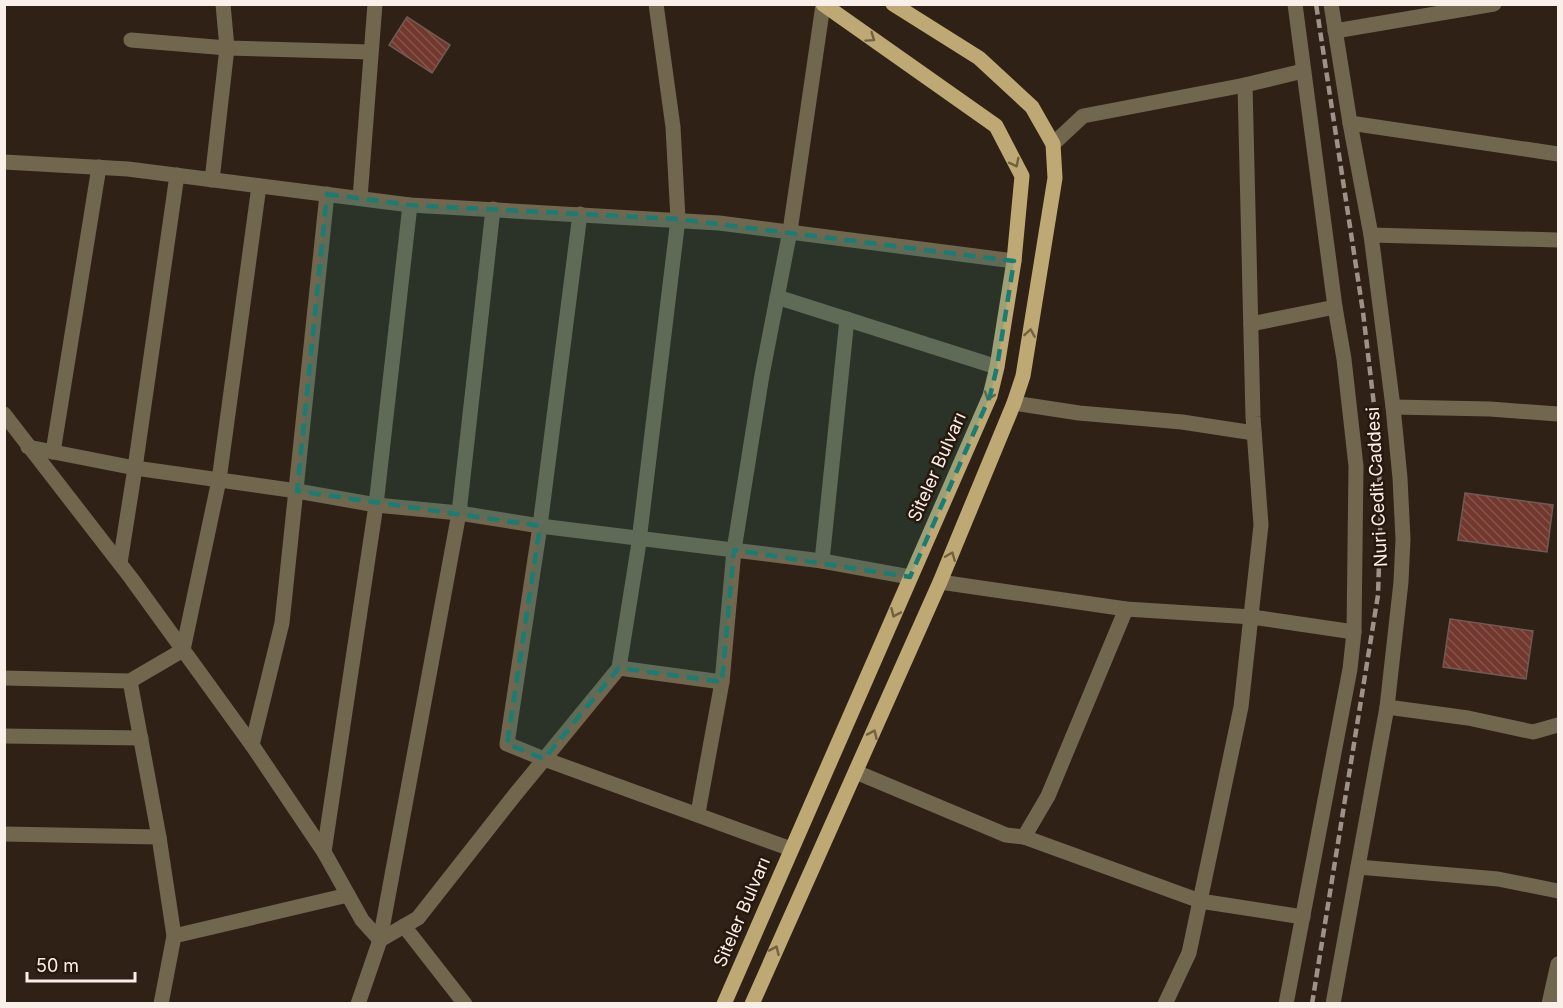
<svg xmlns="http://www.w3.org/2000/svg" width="1563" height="1008" font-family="Inter,sans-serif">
  <defs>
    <pattern id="building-back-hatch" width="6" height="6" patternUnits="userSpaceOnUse" patternTransform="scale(1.5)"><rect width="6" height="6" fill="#72372d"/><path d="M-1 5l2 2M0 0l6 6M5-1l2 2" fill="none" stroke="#87544b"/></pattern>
  </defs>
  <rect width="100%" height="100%" fill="#302116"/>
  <!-- building -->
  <g fill="url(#building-back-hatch)" stroke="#705a56" stroke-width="1.5">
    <polygon points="407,17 450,45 432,73 389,45"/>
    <polygon points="1465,493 1553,505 1547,552 1458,540"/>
    <polygon points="1450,619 1533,631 1526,679 1443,667"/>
  </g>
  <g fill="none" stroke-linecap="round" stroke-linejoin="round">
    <!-- minor -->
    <g stroke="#71674f" stroke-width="15">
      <polyline points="1331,4 1350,123 1371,235 1393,407 1400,478 1403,539 1401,582 1387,707 1333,1004"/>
      <polyline points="1335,31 1494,4"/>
      <polyline points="131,40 227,48 371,52"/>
      <polyline points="1350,123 1558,154"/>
      <polyline points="1053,144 1083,116 1245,85 1303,71"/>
      <polyline points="4,162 128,169 410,205 719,223 1014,261"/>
      <polyline points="212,180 227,48 223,4"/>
      <polyline points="360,198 375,4"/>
      <polyline points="580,214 540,526 507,744 544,759 791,849"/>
      <polyline points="1371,235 1558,240"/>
      <polyline points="777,297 997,367"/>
      <polyline points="1251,324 1335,307 1295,4"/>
      <polyline points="1014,403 1079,413 1182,422 1254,433"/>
      <polyline points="1393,407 1490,409 1558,414"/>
      <polyline points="4,414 131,578 252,745 324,852 362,920 380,940"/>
      <polyline points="28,447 135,468 297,491 376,505 459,513 540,526 822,561 910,577"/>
      <polyline points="53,452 99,167"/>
      <polyline points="822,561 847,319"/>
      <polyline points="120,563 135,468 177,175"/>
      <polyline points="940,582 1126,609 1252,617 1354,632"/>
      <polyline points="619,668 722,682"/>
      <polyline points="4,678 130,681 183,650 219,480 259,186"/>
      <polyline points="130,681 159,837 174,936 161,1004"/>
      <polyline points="1387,707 1468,718 1533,732 1558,725"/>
      <polyline points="4,736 141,738"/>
      <polyline points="252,745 282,623 327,194"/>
      <polyline points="856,772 1006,835 1024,837 1048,796 1126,609"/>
      <polyline points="698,813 722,682 734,550 762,375 790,231 823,5"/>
      <polyline points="4,834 159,837"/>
      <polyline points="1024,837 1200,901 1303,917"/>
      <polyline points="324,852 376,505 410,205"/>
      <polyline points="1358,867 1498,879 1558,891"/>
      <polyline points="404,926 465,1004"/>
      <polyline points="174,936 348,895"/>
      <polyline points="380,940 459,513 493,209"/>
      <polyline points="358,1004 380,940 418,918 514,796 619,668 638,549 678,219 673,127 656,4"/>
      <polyline points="1165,1004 1189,953 1241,707 1261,525 1253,417 1245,85"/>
      <polyline points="1286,1004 1350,669 1354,632 1356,466 1344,359 1335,307"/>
      <polyline points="1549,1004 1558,964"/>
    </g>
    <!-- major -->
    <g stroke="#bea975" stroke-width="15">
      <polyline points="724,1004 990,396 997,367 1014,261 1022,176 996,126 823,4"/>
      <polyline points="752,1004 940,582 1014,403 1023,376 1055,178 1053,144 1032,107 979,58 893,4"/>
    </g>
    <!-- rail -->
    <polyline stroke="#9e9188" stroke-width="4.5" stroke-dasharray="9 4.5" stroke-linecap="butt" points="1312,1004 1378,595 1381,502 1374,405 1363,312 1316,4"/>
  </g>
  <!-- one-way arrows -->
  <defs><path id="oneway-chevron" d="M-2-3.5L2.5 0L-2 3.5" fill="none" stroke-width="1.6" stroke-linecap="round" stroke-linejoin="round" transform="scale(1.5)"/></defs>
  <g stroke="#726041">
    <use href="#oneway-chevron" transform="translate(871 38) rotate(35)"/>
    <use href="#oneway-chevron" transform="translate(1015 163) rotate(63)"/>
    <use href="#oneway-chevron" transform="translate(1030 333) rotate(-81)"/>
    <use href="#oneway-chevron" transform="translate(989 396) rotate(109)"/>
    <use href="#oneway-chevron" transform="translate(951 556) rotate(-68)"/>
    <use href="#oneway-chevron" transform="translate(895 613) rotate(114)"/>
    <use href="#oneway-chevron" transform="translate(873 734) rotate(-66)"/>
    <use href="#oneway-chevron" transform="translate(775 950) rotate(-66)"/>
  </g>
  <!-- marked area -->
  <path fill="#1b7c74" fill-opacity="0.2" stroke="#1b7c74" stroke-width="4.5" stroke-dasharray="12 8" stroke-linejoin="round" d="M327 194 410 205 678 219 1014 261 997 367 990 396 910 577 734 550 722 682 619 668 544 759 507 744 540 526 297 491Z"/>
  <g text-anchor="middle" stroke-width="5" stroke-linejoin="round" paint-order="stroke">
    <!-- street labels -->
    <g font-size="18" fill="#fbf0e9" stroke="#26180d">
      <text transform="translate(937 467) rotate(-66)" y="6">Siteler Bulvarı</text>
      <text transform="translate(1377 487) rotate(-93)" y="6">Nuri Cedit Caddesi</text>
      <text transform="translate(742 912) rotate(-67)" y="6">Siteler Bulvarı</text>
    </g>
  </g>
  <!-- border -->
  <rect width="1563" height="1008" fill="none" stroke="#fbf0e9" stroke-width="12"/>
  <!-- scale -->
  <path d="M27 972v9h108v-9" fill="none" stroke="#fbf0e9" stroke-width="3"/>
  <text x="36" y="972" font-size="18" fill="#fbf0e9" stroke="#26180d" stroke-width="4.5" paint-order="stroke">50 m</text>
</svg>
